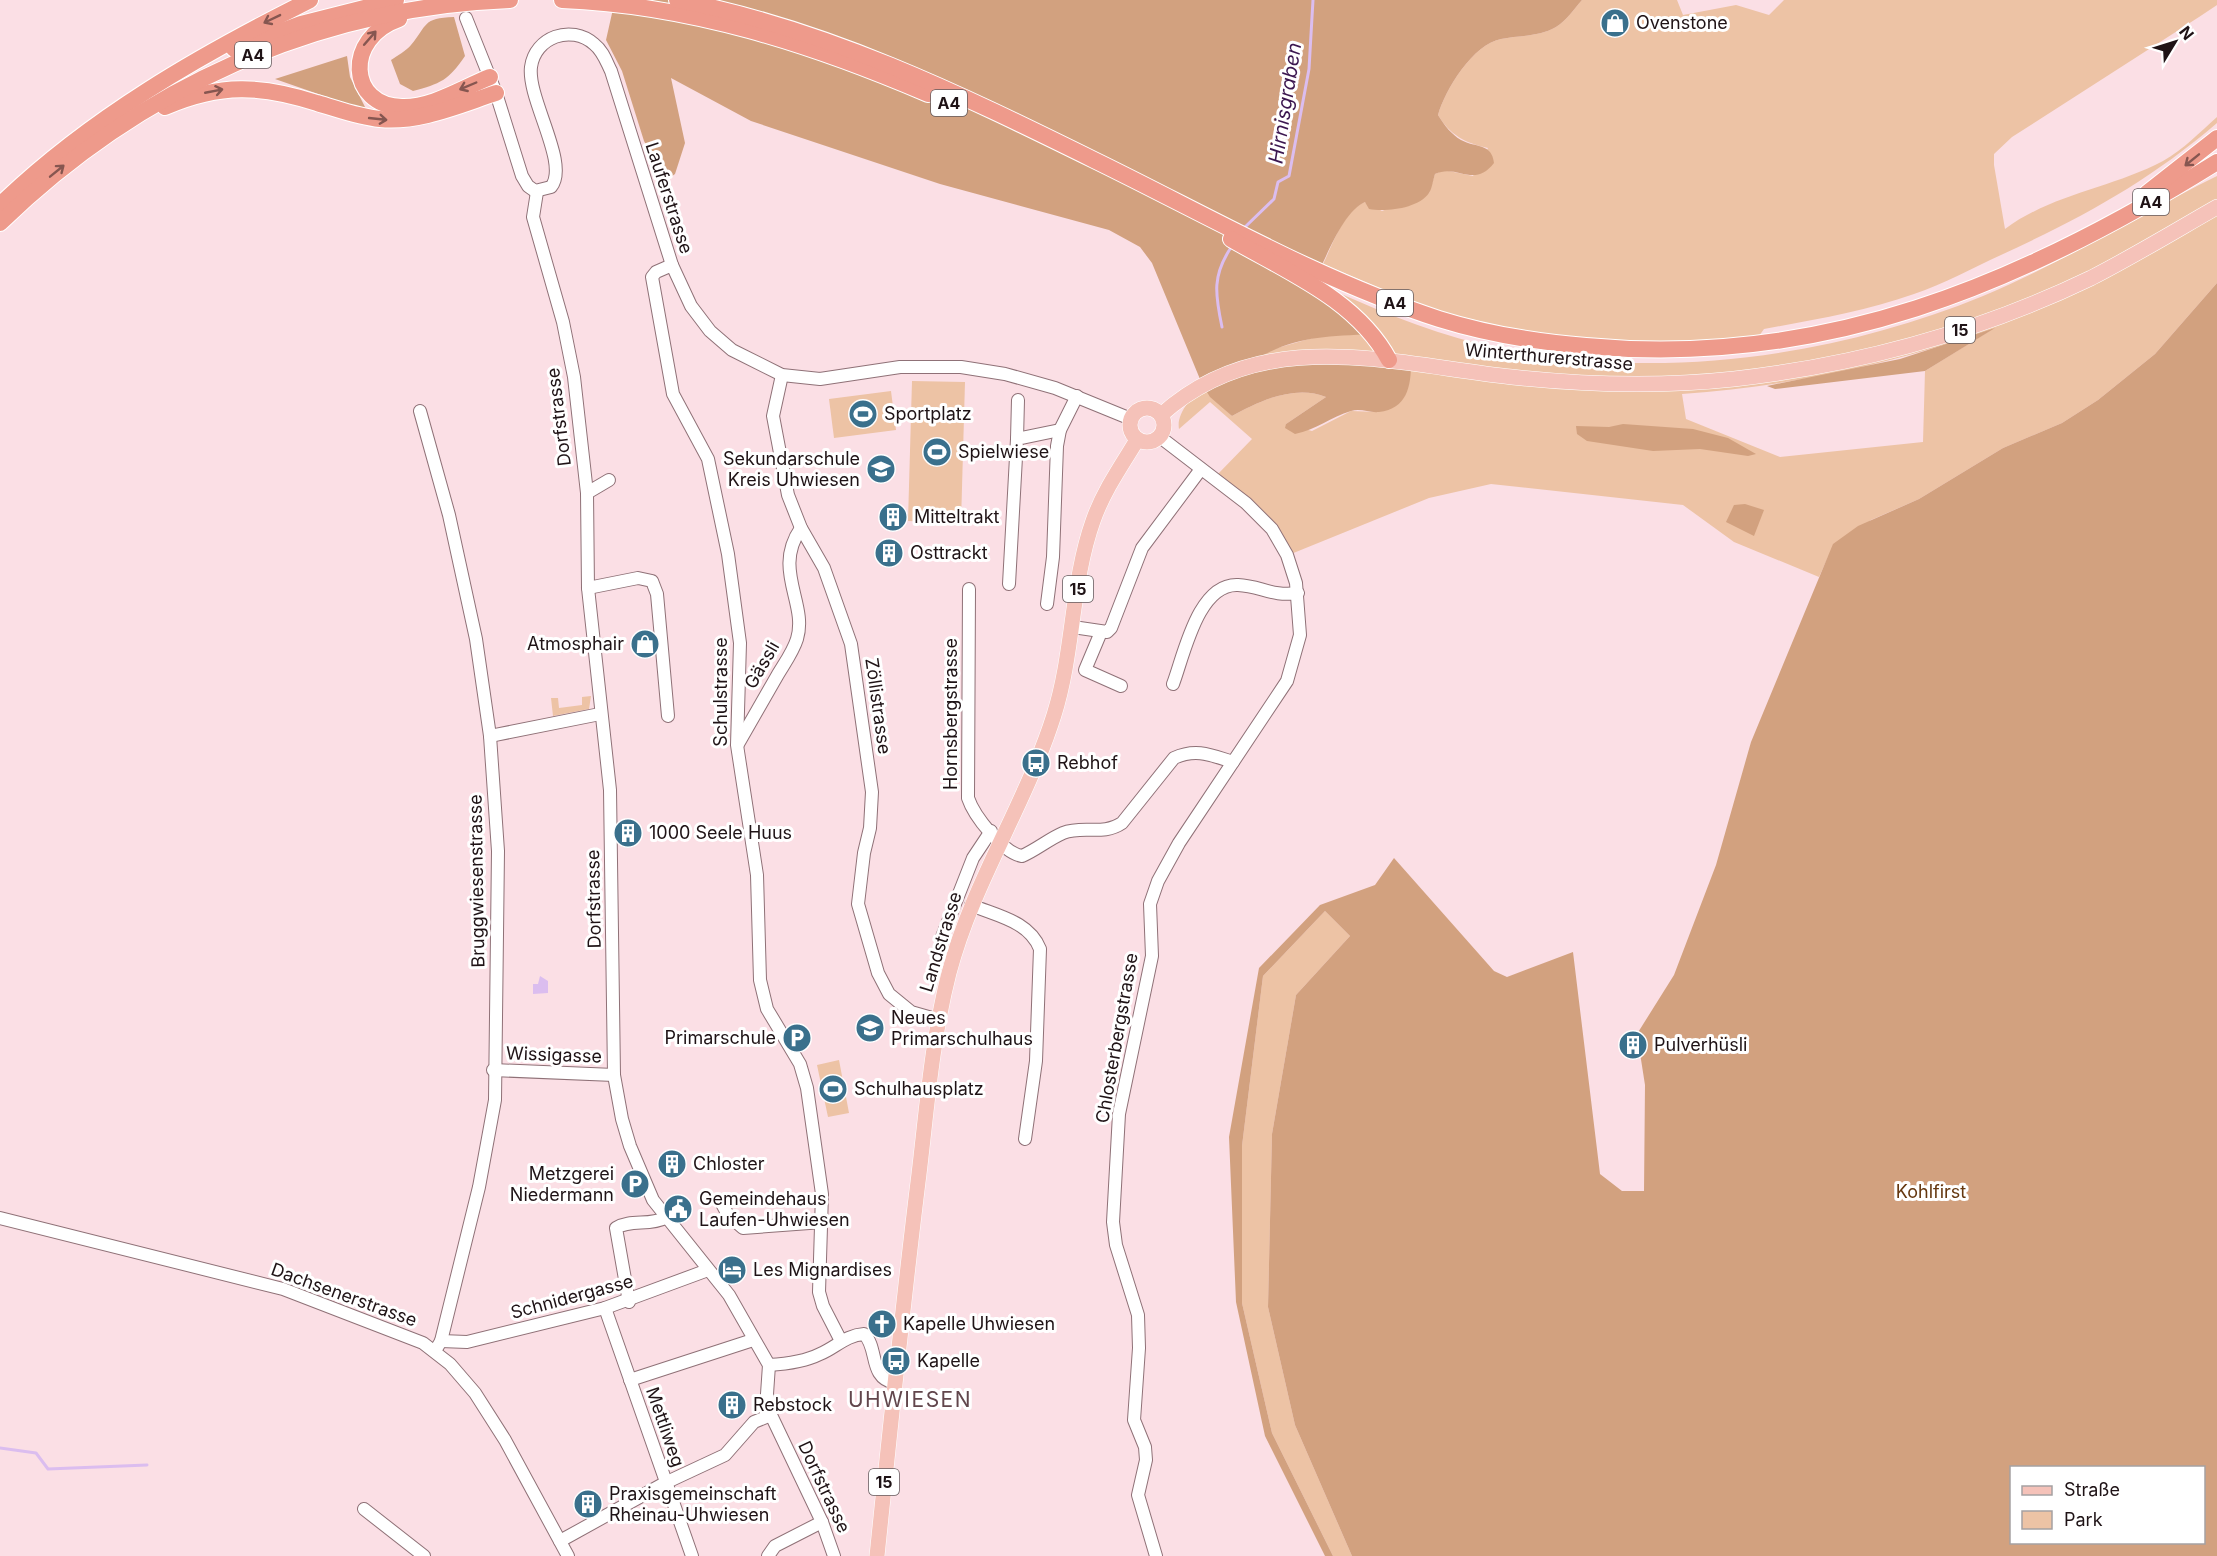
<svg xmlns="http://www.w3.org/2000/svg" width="2217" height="1556" font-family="Inter,sans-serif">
  <rect width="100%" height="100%" fill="#fbdfe5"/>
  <!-- green -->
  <g fill="#edc3a5" fill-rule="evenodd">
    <path d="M1582 0H1677L1683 15 1736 5 1769 15 1784 0H2217V5L2199 17 2012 137 1994 154V165L2005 229C2052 194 2112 188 2163 161 2183 150 2200 132 2217 117V123C2148 182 2083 217 2001 255 1972 268 1944 284 1914 294 1865 311 1814 320 1764 329L1754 343 1727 345 1556 339 1445 313 1391 293 1323 264C1333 244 1344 210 1365 202L1382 211 1429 193 1435 174 1444 170 1473 176 1488 148C1465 143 1450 135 1438 115 1445 90 1473 44 1501 39 1520 35 1539 37 1556 27 1566 21 1574 9 1582 0Z"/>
    <path d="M2217 176V283L2155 354 2098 400 2062 423 2003 448 1919 499 1871 520 1828 557 1819 577 1734 542 1683 505 1491 484 1429 498 1291 554C1273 519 1248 498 1217 475L1252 439 1210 402 1179 429C1176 413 1193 397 1202 384L1232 416C1259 401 1295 384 1326 397L1286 424 1312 431 1351 411 1378 412 1241 368 1270 350 1316 337 1314 282C1368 306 1422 330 1480 344 1644 383 1827 360 1983 296 2064 262 2138 215 2217 176ZM1991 330 1925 371 1923 442 1780 457 1686 419 1682 394C1789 387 1890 364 1991 330Z"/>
    <polygon points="912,381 965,382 961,523 908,521"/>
    <polygon points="891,391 896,430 834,438 829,399"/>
    <polygon points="591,696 589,709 553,716 551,698 558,698 559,708 582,705 582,697"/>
    <polygon points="1325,911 1350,936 1296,995 1272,1134 1268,1307 1295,1425 1352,1556 1333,1556 1272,1433 1242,1303 1242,1146 1263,976"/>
    <polygon points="839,1060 849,1113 828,1117 817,1065"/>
  </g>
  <!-- forest -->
  <g fill="#d2a17f" fill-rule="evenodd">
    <path d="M615 0H1582C1574 9 1566 21 1556 27 1539 37 1520 35 1501 39 1473 44 1445 90 1438 115 1445 126 1451 134 1461 140 1476 148 1492 143 1494 163 1474 189 1457 163 1435 174 1433 180 1432 189 1429 193 1418 209 1385 212 1369 209L1365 202C1343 211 1325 260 1314 282L1373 334C1318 337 1292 336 1244 366L1262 362 1411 364C1411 386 1407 409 1379 412 1369 413 1361 408 1351 411 1331 417 1316 430 1295 434L1285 428 1286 424 1326 397C1295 384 1259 401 1232 416L1210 397 1202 384 1152 263 1140 247 1109 230 940 184 751 121 671 78 685 143 675 174 668 179 664 178 644 141 622 71 606 40Z"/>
    <path d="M454 17 465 56C449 80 440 84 413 91L400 84 391 60C397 56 406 51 411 45 428 25 422 18 454 17Z"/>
    <polygon points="347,56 350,77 367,111 275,79"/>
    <path d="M2217 283V1556H1352L1295 1425 1268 1307 1272 1134 1296 995 1350 936 1325 911 1263 976 1242 1146V1303L1272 1433 1333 1556H1325L1265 1436 1236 1302 1229 1137 1259 968 1320 905 1375 885 1394 858 1494 971 1507 977 1573 952 1600 1174 1622 1191H1644L1645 1085 1637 1034 1674 975 1716 865 1751 742 1833 544 1858 526 1919 499 2003 448 2062 423 2098 400 2155 354ZM2012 1468H2204V1542H2012Z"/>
    <polygon points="1995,328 1925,371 1775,389 1767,386 1900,359"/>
    <polygon points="1623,424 1693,429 1728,438 1756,454 1748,456 1700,449 1653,451 1587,441 1577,434 1576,426 1609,427"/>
    <polygon points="1745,504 1764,510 1754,536 1726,522 1734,505"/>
  </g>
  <!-- water -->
  <polygon fill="#dbbdef" points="540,976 548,981 548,993 533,994 533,984 538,984"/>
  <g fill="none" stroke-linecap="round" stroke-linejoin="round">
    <!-- stream -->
    <g stroke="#dbbdef" stroke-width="3">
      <polyline points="1244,228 1274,199 1278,182 1289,176 1309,69 1313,0"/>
      <path d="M1222 327C1215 294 1212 275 1232 246"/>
      <polyline points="0,1448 36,1453 48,1469 147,1465"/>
    </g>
    <!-- minor casing -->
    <g stroke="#8f7177" stroke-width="14">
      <g id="minor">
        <path d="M466 18 496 93 522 176 528 186 535 191 551 187C570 164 527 99 531 67 535 37 571 24 594 44 603 51 606 61 611 71L672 265 691 306 710 331 732 350 782 375 820 379 900 367H961L1005 374 1055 388 1131 419"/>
        <polyline points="537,192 533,217 563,322 574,377 587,493 588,588 610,790 614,1075 622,1119 630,1146 653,1200 729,1295 769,1365 767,1394 771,1415 822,1522 834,1556"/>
        <polyline points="672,265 656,272 652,277 673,394 708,459 728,554 740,643 737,745 757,875 760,980 767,1009 800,1064 807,1088 822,1194 819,1292 823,1306 841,1341"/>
        <polyline points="782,375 773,416 788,495 801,528 824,568 851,644 872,792 870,828 864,853 858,904 878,973 889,994 911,1012 939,1020"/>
        <polyline points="420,411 449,515 476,639 490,736 498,851 495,1100 479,1187 441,1341 435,1351"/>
        <polyline points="1017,439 1018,400"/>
        <polyline points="587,493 609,480"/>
        <polyline points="1009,584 1017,439 1060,430"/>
        <polyline points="588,588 638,578 652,581 657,594 668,716"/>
        <path d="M969 589 968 798C974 816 1003 853 1022 856 1036 850 1049 839 1063 833 1083 825 1103 836 1122 823L1174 758C1196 748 1211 755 1233 762"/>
        <polyline points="1047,604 1053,557 1057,446 1060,430 1077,396"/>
        <polyline points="1073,627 1107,632 1111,628 1142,548 1201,469"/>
        <polyline points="1101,632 1085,670 1121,686"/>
        <path d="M1173 684C1184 655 1198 583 1238 585 1261 586 1272 597 1298 593"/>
        <polyline points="490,736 600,714"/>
        <path d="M738 744C751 721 764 699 777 676 784 664 793 652 797 639 808 603 772 570 801 528"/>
        <path d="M971 905C997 916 1029 921 1040 949L1036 1061 1025 1139"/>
        <polyline points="942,937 973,858 991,831"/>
        <polyline points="493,1070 614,1075"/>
        <polyline points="720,1200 728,1215 743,1228 823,1222"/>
        <polyline points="0,1218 283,1289 423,1343 450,1364 475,1393 505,1440 568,1556"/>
        <path d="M629 1302 616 1228C630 1219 650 1226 665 1218"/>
        <polyline points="605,1308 692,1556"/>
        <polyline points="441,1341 467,1342 605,1308 708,1270"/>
        <path d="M769 1365C786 1364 804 1362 820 1354 835 1348 846 1335 864 1334 879 1348 868 1378 895 1383"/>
        <polyline points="630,1380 753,1340"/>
        <polyline points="364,1509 424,1556"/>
        <polyline points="560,1541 665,1483 725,1455 754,1422 771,1415"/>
        <polyline points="768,1556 775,1546 822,1522"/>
        <polyline points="1156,1556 1138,1495 1146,1460 1145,1447 1134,1420 1139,1348 1138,1315 1116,1245 1113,1222 1119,1114 1152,956 1150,904 1158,881 1179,843 1287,681 1300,635 1296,583 1287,555 1272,529 1246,503 1160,437"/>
      </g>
    </g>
    <!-- major casing -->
    <g stroke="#fff" stroke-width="16">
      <g id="major">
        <circle cx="1147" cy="425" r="17"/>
        <path d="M1161 415C1263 323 1391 364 1512 377 1586 385 1660 387 1734 379 1857 365 1979 332 2091 278 2134 256 2175 231 2217 207"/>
        <path d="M877 1556C890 1429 903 1302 919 1174 927 1107 932 1039 949 973 973 882 1026 804 1054 715 1074 652 1071 583 1093 521 1103 492 1121 466 1137 440"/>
      </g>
    </g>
    <!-- highway casing -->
    <g stroke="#fff" stroke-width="18">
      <g id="highway">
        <path d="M562 0C690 5 811 44 928 94"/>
        <path d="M677 0C825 28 960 94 1094 160 1207 215 1319 280 1439 319 1487 334 1536 342 1586 346 1822 368 2020 285 2217 162"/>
        <path d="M399 19C344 38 348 106 402 107 432 108 462 88 490 77"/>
        <polyline points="234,49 301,24 396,0"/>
        <path d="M165 107C220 83 262 85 317 103 338 109 358 117 380 119 419 123 459 105 496 93"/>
        <polyline points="2147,193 2217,138"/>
        <path d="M0 205C90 118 198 56 310 0"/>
        <path d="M0 223C138 89 316 7 510 0"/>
        <path d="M1231 239C1288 272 1357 300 1389 360"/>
      </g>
    </g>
    <!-- minor -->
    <use href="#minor" stroke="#fff" stroke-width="12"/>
    <!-- major -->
    <use href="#major" stroke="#f5c2b9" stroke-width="15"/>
    <!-- highway -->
    <use href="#highway" stroke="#ee9a8b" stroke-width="16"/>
  </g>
  <!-- one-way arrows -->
  <defs><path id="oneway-shaft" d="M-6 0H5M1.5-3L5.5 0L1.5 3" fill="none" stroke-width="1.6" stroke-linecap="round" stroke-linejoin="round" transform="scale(1.5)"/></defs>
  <g stroke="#865650">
    <use href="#oneway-shaft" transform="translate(272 19) rotate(154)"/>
    <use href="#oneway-shaft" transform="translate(370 38) rotate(-49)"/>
    <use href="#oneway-shaft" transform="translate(468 86) rotate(157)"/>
    <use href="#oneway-shaft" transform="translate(214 91) rotate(-11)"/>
    <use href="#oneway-shaft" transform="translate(378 119) rotate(6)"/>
    <use href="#oneway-shaft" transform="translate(2192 160) rotate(141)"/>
    <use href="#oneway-shaft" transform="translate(57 171) rotate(-39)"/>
  </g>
  <!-- icons -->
  <defs>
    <g id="shop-disc" transform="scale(1.5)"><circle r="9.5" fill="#3a708c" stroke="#fff"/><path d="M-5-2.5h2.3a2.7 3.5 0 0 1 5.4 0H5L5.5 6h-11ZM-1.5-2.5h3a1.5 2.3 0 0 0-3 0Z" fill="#fff"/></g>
    <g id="stadium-disc" transform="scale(1.5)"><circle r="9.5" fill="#3a708c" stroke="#fff"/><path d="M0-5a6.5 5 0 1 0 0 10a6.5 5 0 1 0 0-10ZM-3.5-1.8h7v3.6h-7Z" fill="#fff"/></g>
    <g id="school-disc" transform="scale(1.5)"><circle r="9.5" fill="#3a708c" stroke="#fff"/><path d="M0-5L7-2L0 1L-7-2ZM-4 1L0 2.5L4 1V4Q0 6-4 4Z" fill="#fff"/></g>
    <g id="building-disc" transform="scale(1.5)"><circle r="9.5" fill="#3a708c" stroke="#fff"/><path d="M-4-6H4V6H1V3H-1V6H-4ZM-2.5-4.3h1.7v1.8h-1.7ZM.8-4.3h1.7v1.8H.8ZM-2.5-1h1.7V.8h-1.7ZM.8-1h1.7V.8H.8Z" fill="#fff"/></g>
    <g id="bus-disc" transform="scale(1.5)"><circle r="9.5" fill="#3a708c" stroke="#fff"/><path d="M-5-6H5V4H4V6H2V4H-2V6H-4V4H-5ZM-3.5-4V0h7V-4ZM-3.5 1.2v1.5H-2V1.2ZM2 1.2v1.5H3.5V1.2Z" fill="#fff"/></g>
    <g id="parking-disc" transform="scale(1.5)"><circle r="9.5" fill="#3a708c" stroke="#fff"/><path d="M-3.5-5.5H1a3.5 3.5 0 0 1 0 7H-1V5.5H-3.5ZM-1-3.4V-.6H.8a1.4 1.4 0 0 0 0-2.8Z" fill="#fff"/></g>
    <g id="civic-disc" transform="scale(1.5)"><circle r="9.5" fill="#3a708c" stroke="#fff"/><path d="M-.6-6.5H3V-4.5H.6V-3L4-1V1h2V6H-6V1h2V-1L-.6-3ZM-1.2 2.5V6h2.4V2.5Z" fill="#fff"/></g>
    <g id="hotel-disc" transform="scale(1.5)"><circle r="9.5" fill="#3a708c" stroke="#fff"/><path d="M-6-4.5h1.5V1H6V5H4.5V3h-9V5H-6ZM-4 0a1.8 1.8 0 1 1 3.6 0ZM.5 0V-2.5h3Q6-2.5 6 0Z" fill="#fff"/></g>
    <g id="church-disc" transform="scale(1.5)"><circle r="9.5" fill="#3a708c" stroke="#fff"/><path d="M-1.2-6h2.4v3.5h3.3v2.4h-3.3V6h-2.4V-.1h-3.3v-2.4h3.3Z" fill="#fff"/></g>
  </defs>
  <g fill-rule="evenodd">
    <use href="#shop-disc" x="1615" y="23"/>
    <use href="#stadium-disc" x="863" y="414"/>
    <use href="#stadium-disc" x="937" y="452"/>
    <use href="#school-disc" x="881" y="469"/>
    <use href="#building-disc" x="893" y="517"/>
    <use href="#building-disc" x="889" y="553"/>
    <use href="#shop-disc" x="645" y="644"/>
    <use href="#bus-disc" x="1036" y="763"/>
    <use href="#building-disc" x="628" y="833"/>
    <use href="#school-disc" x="870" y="1028"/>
    <use href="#parking-disc" x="797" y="1038"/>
    <use href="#building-disc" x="1633" y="1045"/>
    <use href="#stadium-disc" x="833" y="1089"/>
    <use href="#building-disc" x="672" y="1164"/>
    <use href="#parking-disc" x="635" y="1184"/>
    <use href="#civic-disc" x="678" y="1209"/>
    <use href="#hotel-disc" x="732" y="1270"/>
    <use href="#church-disc" x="882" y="1324"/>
    <use href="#bus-disc" x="896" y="1361"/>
    <use href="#building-disc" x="732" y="1405"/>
    <use href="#building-disc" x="588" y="1504"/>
  </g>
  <g text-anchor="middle" stroke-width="6" stroke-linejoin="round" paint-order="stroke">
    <!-- shield labels -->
    <g fill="#fff" stroke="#625a5c" stroke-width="1.5">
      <rect x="235" y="42" width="36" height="26" rx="4.5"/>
      <rect x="931" y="90" width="36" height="26" rx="4.5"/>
      <rect x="2133" y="189" width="36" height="26" rx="4.5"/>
      <rect x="1377" y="290" width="36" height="26" rx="4.5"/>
      <rect x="1945" y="317" width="30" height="26" rx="4.5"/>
      <rect x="1063" y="576" width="30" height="26" rx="4.5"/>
      <rect x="869" y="1469" width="30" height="26" rx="4.5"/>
    </g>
    <g font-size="16" font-weight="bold" fill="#1f1316">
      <text x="253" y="61">A4</text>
      <text x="949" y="109">A4</text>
      <text x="2151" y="208">A4</text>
      <text x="1395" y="309">A4</text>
      <text x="1960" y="336">15</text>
      <text x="1078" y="595">15</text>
      <text x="884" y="1488">15</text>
    </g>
    <!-- poi labels -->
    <g font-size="18" fill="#1f1316" stroke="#fff" text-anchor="start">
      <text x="1636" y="29">Ovenstone</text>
      <text x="884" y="420">Sportplatz</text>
      <text x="958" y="458">Spielwiese</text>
      <text x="860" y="465" text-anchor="end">Sekundarschule<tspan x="860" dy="21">Kreis Uhwiesen</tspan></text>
      <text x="914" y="523">Mitteltrakt</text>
      <text x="910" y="559">Osttrackt</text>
      <text x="624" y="650" text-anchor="end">Atmosphair</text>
      <text x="1057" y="769">Rebhof</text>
      <text x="649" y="839">1000 Seele Huus</text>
      <text x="891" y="1024">Neues<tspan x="891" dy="21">Primarschulhaus</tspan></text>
      <text x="776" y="1044" text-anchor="end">Primarschule</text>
      <text x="1654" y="1051">Pulverhüsli</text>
      <text x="854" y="1095">Schulhausplatz</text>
      <text x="693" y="1170">Chloster</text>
      <text x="614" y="1180" text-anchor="end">Metzgerei<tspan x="614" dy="21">Niedermann</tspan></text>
      <text x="699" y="1205">Gemeindehaus<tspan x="699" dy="21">Laufen-Uhwiesen</tspan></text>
      <text x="753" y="1276">Les Mignardises</text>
      <text x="903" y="1330">Kapelle Uhwiesen</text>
      <text x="917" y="1367">Kapelle</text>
      <text x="753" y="1411">Rebstock</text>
      <text x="609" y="1500">Praxisgemeinschaft<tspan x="609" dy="21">Rheinau-Uhwiesen</tspan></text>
    </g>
    <!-- street labels -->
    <g font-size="18" fill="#1f1316" stroke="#fff">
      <text transform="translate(669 198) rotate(72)" y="6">Lauferstrasse</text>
      <text transform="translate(1549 357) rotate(5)" y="6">Winterthurerstrasse</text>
      <text transform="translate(559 417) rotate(-97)" y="6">Dorfstrasse</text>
      <text transform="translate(762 665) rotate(-60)" y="6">Gässli</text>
      <text transform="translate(721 692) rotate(-90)" y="6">Schulstrasse</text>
      <text transform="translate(878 706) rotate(82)" y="6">Zöllistrasse</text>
      <text transform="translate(951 714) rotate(-90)" y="6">Hornsbergstrasse</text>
      <text transform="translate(477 881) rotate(-91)" y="6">Bruggwiesenstrasse</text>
      <text transform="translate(594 899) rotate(-91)" y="6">Dorfstrasse</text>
      <text transform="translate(941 942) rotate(-73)" y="6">Landstrasse</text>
      <text transform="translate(1117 1038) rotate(-80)" y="6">Chlosterbergstrasse</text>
      <text transform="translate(554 1055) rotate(2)" y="6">Wissigasse</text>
      <text transform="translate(344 1295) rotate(20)" y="6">Dachsenerstrasse</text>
      <text transform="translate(572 1297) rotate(-15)" y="6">Schnidergasse</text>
      <text transform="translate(665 1427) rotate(71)" y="6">Mettliweg</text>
      <text transform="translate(824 1487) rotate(65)" y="6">Dorfstrasse</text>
    </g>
    <!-- park labels -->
    <g font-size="18" fill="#65370f" stroke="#fff">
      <text x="1931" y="1198">Kohlfirst</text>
    </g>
    <!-- water labels -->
    <g font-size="20" font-style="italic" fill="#3c1750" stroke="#fff">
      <text transform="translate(1285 103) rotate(-81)" y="7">Hirnisgraben</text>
    </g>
    <!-- quarter labels -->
    <g font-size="21" letter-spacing="1.5" fill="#62464c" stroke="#fff">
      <text x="910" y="1407">UHWIESEN</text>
    </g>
  </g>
  <!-- legend -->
  <rect x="2010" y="1466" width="195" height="78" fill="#ffffff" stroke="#a5a1a2" stroke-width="1.5"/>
  <rect x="2022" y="1486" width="30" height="9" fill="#f5c2b9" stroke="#a5a1a2" stroke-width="1.5"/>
  <text x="2064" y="1496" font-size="18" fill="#1f1316">Straße</text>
  <rect x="2022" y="1511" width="30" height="18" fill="#edc3a5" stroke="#a5a1a2" stroke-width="1.5"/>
  <text x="2064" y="1526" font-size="18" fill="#1f1316">Park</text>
  <!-- north arrow -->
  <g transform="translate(2175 42) rotate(52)" stroke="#ffffff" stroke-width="4.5" paint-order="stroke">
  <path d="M0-4.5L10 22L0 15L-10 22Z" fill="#1f1316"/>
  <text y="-9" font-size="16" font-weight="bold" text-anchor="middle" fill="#1f1316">N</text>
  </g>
</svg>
